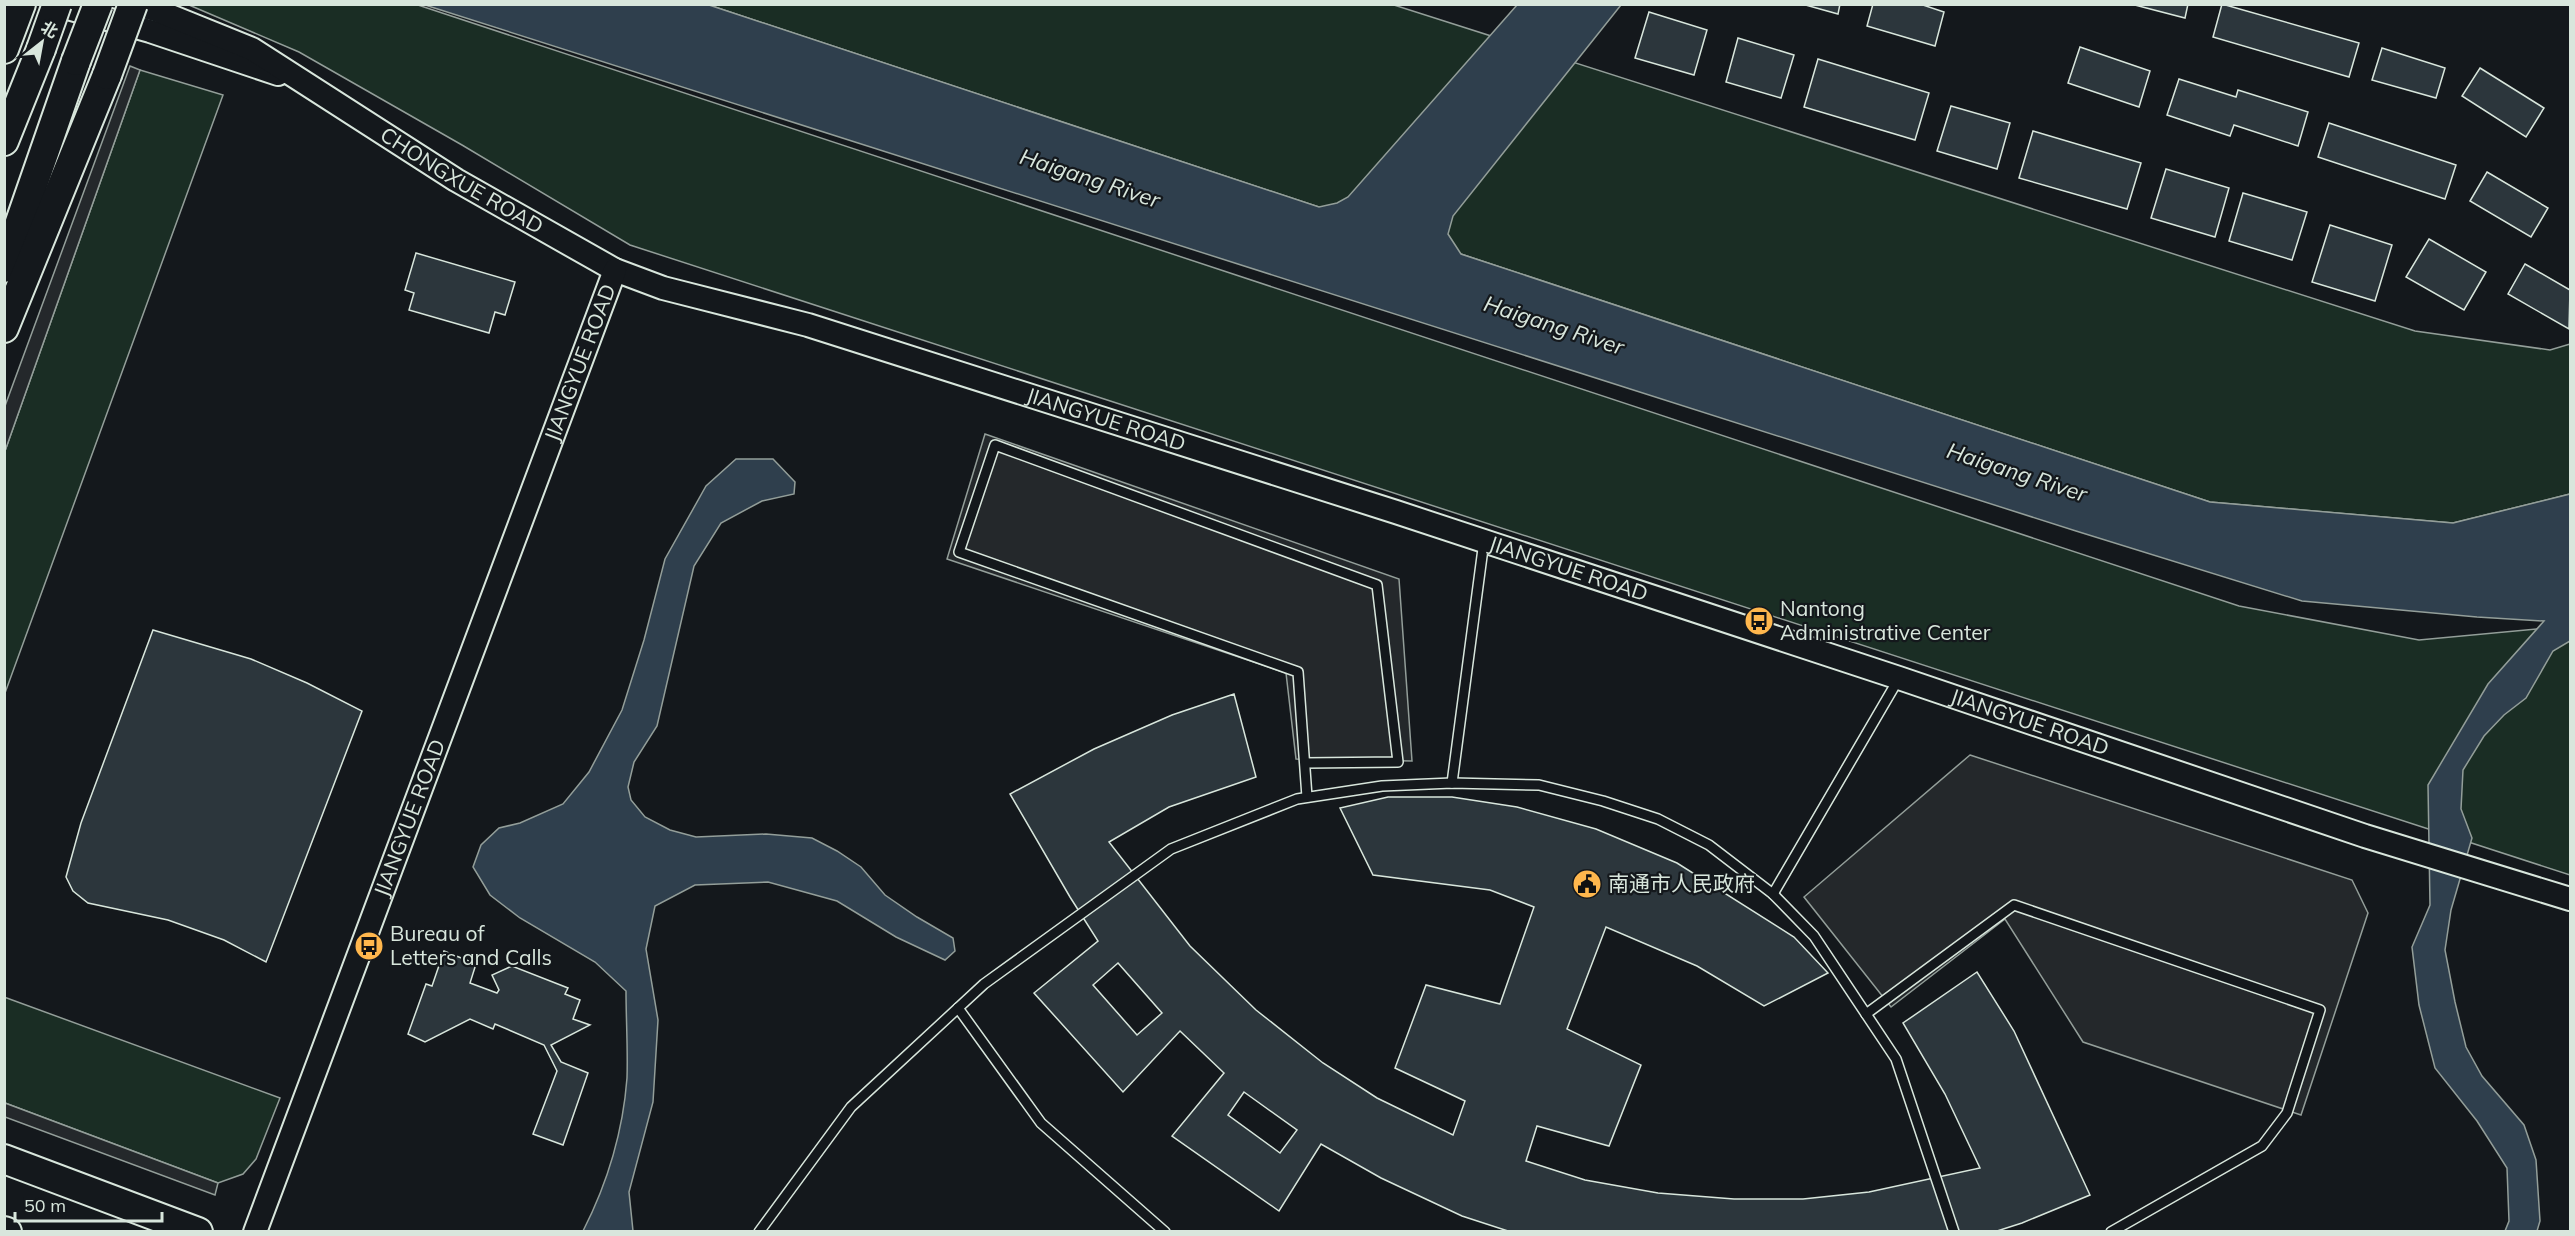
<svg xmlns="http://www.w3.org/2000/svg" width="2575" height="1236" font-family="Mulish,'Noto Sans SC',sans-serif">
  <rect width="100%" height="100%" fill="#14181c"/>
  <!-- green -->
  <g fill="#1a2d24" stroke="#939e99" stroke-width="1.5">
    <polygon points="189,5 418,5 2239,606 2419,640 2570,626 2570,875 630,245 462,145 299,52"/>
    <polygon points="709,5 1394,5 2415,331 2550,350 2570,344 2570,494 2453,523 2210,502"/>
    <polygon points="140,70 223,95 5,693 5,451"/>
    <polygon points="4,997 280,1098 256,1159 243,1174 218,1183 5,1103"/>
  </g>
  <!-- parking -->
  <g fill="#24282b" stroke="#939e99" stroke-width="1.5">
    <polygon points="130,66 140,70 5,451 5,406"/>
    <polygon points="985,434 1399,579 1412,761 1296,759 1286,673 947,559"/>
    <polygon points="1970,755 2352,880 2368,913 2301,1115 2083,1042 2005,919 1891,1007 1804,897"/>
    <polygon points="5,1103 218,1183 215,1195 5,1117"/>
  </g>
  <!-- water -->
  <g fill="#2f3f4d" stroke="#939e99" stroke-width="1.5">
    <polygon points="425,5 709,5 1319,207 1337,203 1348,197 1517,5 1621,5 1453,216 1448,234 1461,254 2210,502 2453,523 2570,494 2570,641 2553,651 2526,698 2504,715 2484,736 2463,770 2461,809 2472,838 2451,910 2445,950 2455,1002 2466,1047 2482,1076 2524,1125 2536,1160 2540,1221 2537,1231 2505,1231 2509,1221 2507,1168 2477,1121 2435,1068 2419,1005 2412,947 2430,905 2428,785 2488,684 2544,621 2477,617 2302,601 2076,531"/>
    <path d="M736 459H773L795 482 794 494 762 501 721 523 694 566 657 726 634 762 628 787 631 800 645 817 670 830 696 837 766 834 812 838 837 851 861 867 885 895 917 917 953 938 955 951 945 960 896 937 837 901 768 882 695 885 655 906 646 949 658 1020 653 1102 629 1192 633 1231H583C607 1184 623 1131 627 1078 628 1049 626 1019 626 991L595 962 520 918 490 895 473 867 481 845 499 828 520 823 563 804 589 772 622 710 644 640 665 559 706 486Z"/>
  </g>
  <!-- building -->
  <g fill="#2c363c" stroke="#d8e6dc" stroke-width="1.5" fill-rule="evenodd">
    <polygon points="1802,4 1840,4 1838,14"/>
    <polygon points="1873,4 1920,4 1944,12 1935,46 1867,26"/>
    <polygon points="2131,4 2188,4 2185,18"/>
    <polygon points="2222,4 2359,43 2349,77 2213,37"/>
    <polygon points="1649,12 1707,30 1694,75 1635,58"/>
    <polygon points="1738,38 1794,55 1781,98 1726,82"/>
    <polygon points="2080,47 2150,71 2139,107 2068,83"/>
    <polygon points="2382,48 2445,68 2436,98 2372,80"/>
    <polygon points="1818,59 1929,93 1915,140 1804,107"/>
    <polygon points="2480,68 2544,108 2526,137 2462,96"/>
    <polygon points="2179,79 2236,97 2238,90 2308,112 2298,146 2234,125 2230,136 2167,115"/>
    <polygon points="1951,106 2010,123 1997,169 1937,151"/>
    <polygon points="2329,123 2456,165 2445,199 2318,157"/>
    <polygon points="2033,131 2141,163 2127,209 2019,178"/>
    <polygon points="2166,169 2229,188 2215,237 2151,218"/>
    <polygon points="2487,172 2548,208 2531,237 2470,201"/>
    <polygon points="2243,193 2307,212 2292,260 2229,241"/>
    <polygon points="2330,225 2392,245 2375,301 2312,282"/>
    <polygon points="2429,239 2486,272 2464,310 2406,277"/>
    <polygon points="416,253 515,282 505,315 495,312 489,333 409,310 414,293 405,290"/>
    <polygon points="2525,264 2570,290 2569,329 2508,294"/>
    <polygon points="153,630 251,659 307,683 362,711 266,962 224,940 168,920 88,903 73,891 66,877 81,823"/>
    <path d="M1234 694 1256 777 1169 807 1109 842 1190 946 1256 1010 1323 1063 1377 1098 1453 1135 1465 1101 1395 1068 1426 985 1500 1004 1534 907 1490 890 1373 875 1340 808 1388 797H1452L1517 807 1596 829 1677 863 1794 937 1828 973 1764 1006 1697 966 1606 927 1567 1029 1641 1065 1609 1146 1537 1126 1526 1161 1585 1180 1658 1193 1734 1199H1803L1869 1192 1980 1168 1945 1094 1903 1023 1977 972 2014 1031 2090 1195 2022 1223 1994 1232H1511L1462 1216 1381 1178 1321 1144 1279 1211 1172 1136 1224 1073 1180 1031 1123 1092 1034 993 1098 941 1070 897 1010 794 1094 749 1172 715ZM1118 963 1162 1013 1137 1035 1093 985ZM1244 1092 1297 1130 1280 1153 1228 1115Z"/>
    <polygon points="444,951 476,964 470,983 497,993 499,990 492,975 512,966 568,988 565,994 580,1000 573,1019 590,1025 551,1045 561,1062 588,1073 563,1145 533,1134 557,1071 544,1045 495,1024 493,1029 470,1019 425,1042 408,1034 426,984 432,986"/>
  </g>
  <g fill="none" stroke-linecap="round" stroke-linejoin="round">
    <!-- service casing -->
    <g stroke="#d8e6dc" stroke-width="12">
      <g id="service">
        <polyline points="1306,763 1398,762 1377,585 995,445 959,552 1298,672 1307,797"/>
        <polyline points="1452,783 1484,541"/>
        <polyline points="1773,894 1898,680"/>
        <polyline points="958,1008 1041,1123 1165,1232"/>
        <polyline points="1866,1014 2014,905 2320,1010 2287,1113 2262,1146 2111,1232"/>
        <polyline points="759,1232 851,1107 984,984 1171,849 1297,799 1382,786 1452,783 1539,785 1603,801 1658,819 1709,845 1773,894 1814,936 1896,1059 1954,1232"/>
      </g>
    </g>
    <!-- tertiary casing -->
    <g stroke="#d8e6dc" stroke-width="26">
      <g id="tertiary">
        <polyline points="53,4 150,31 278,74"/>
        <path id="s1" d="M134 4 158 11 252 49 456 180 615 270 663 288 808 325 1396 512 1899 678 2365 836 2570 899"/>
        <path id="s2" d="M255 1232 615 270"/>
      </g>
    </g>
    <!-- primary casing -->
    <g stroke="#d8e6dc" stroke-width="32">
      <g id="primary">
        <polyline points="4,49 21,4"/>
        <polyline points="4,141 41,49"/>
        <polyline points="4,268 76,61"/>
        <polyline points="4,328 107,75"/>
        <polyline points="4,1159 198,1232"/>
        <polyline points="4,1231 7,1232"/>
      </g>
    </g>
    <!-- service -->
    <use href="#service" stroke="#14181c" stroke-width="9"/>
    <!-- tertiary -->
    <use href="#tertiary" stroke="#14181c" stroke-width="22"/>
    <!-- primary -->
    <use href="#primary" stroke="#14181c" stroke-width="28"/>
    <!-- primary-bridge casing -->
    <g stroke="#d8e6dc" stroke-width="32" stroke-linecap="butt">
      <g id="primary-bridge">
        <polyline points="41,49 57,4"/>
        <polyline points="76,61 98,4"/>
        <polyline points="107,75 133,4"/>
      </g>
    </g>
    <!-- primary-bridge -->
    <use href="#primary-bridge" stroke="#14181c" stroke-width="28"/>
  </g>
  <!-- icons -->
  <defs>
    <g id="bus-disc" transform="scale(1.5)"><circle r="9.5" fill="#ffb74d" stroke="#14181c"/><path d="M-5-6H5V4H4V6H2V4H-2V6H-4V4H-5ZM-3.5-4V0h7V-4ZM-3.5 1.2v1.5H-2V1.2ZM2 1.2v1.5H3.5V1.2Z" fill="#111"/></g>
    <g id="civic-disc" transform="scale(1.5)"><circle r="9.5" fill="#ffb74d" stroke="#14181c"/><path d="M-.6-6.5H3V-4.5H.6V-3L4-1V1h2V6H-6V1h2V-1L-.6-3ZM-1.2 2.5V6h2.4V2.5Z" fill="#111"/></g>
  </defs>
  <g fill-rule="evenodd">
    <use href="#bus-disc" x="1759" y="621"/>
    <use href="#civic-disc" x="1587" y="884"/>
    <use href="#bus-disc" x="369" y="946"/>
  </g>
  <g text-anchor="middle" stroke-width="4.5" stroke-linejoin="round" paint-order="stroke">
    <!-- street labels -->
    <g font-size="21" fill="#d8e6dc" stroke="#14181c">
      <text dy="7" stroke="none"><textPath href="#s1" startOffset="374">CHONGXUE ROAD</textPath></text>
      <text dy="7" stroke="none"><textPath href="#s2" startOffset="928">JIANGYUE ROAD</textPath></text>
      <text dy="7" stroke="none"><textPath href="#s1" startOffset="1065">JIANGYUE ROAD</textPath></text>
      <text dy="7" stroke="none"><textPath href="#s1" startOffset="1551">JIANGYUE ROAD</textPath></text>
      <text dy="7" stroke="none"><textPath href="#s1" startOffset="2037">JIANGYUE ROAD</textPath></text>
      <text dy="7" stroke="none"><textPath href="#s2" startOffset="442">JIANGYUE ROAD</textPath></text>
    </g>
    <!-- poi labels -->
    <g font-size="21" fill="#d8e6dc" stroke="#14181c" text-anchor="start">
      <text x="1780" y="616">Nantong<tspan x="1780" dy="24">Administrative Center</tspan></text>
      <text x="1608" y="891">南通市人民政府</text>
      <text x="390" y="941">Bureau of<tspan x="390" dy="24">Letters and Calls</tspan></text>
    </g>
    <!-- water labels -->
    <g font-size="22" font-style="italic" fill="#d8e6dc" stroke="#14181c">
      <text transform="translate(1090 178) rotate(18)" y="8">Haigang River</text>
      <text transform="translate(1554 325) rotate(18)" y="8">Haigang River</text>
      <text transform="translate(2017 472) rotate(18)" y="8">Haigang River</text>
    </g>
  </g>
  <!-- border -->
  <rect width="2575" height="1236" fill="none" stroke="#d8e6dc" stroke-width="12"/>
  <!-- north arrow -->
  <g transform="translate(42 42) rotate(31)" stroke="#14181c" stroke-width="4.5" paint-order="stroke">
  <path d="M0-4.5L10 22L0 15L-10 22Z" fill="#d8e6dc"/>
  <text y="-9" font-size="16" font-weight="bold" text-anchor="middle" fill="#d8e6dc">北</text>
  </g>
  <!-- scale -->
  <path d="M15 1212v9h147v-9" fill="none" stroke="#d8e6dc" stroke-width="3"/>
  <text x="24" y="1212" font-size="18" fill="#d8e6dc" stroke="#14181c" stroke-width="4.5" paint-order="stroke">50 m</text>
</svg>
